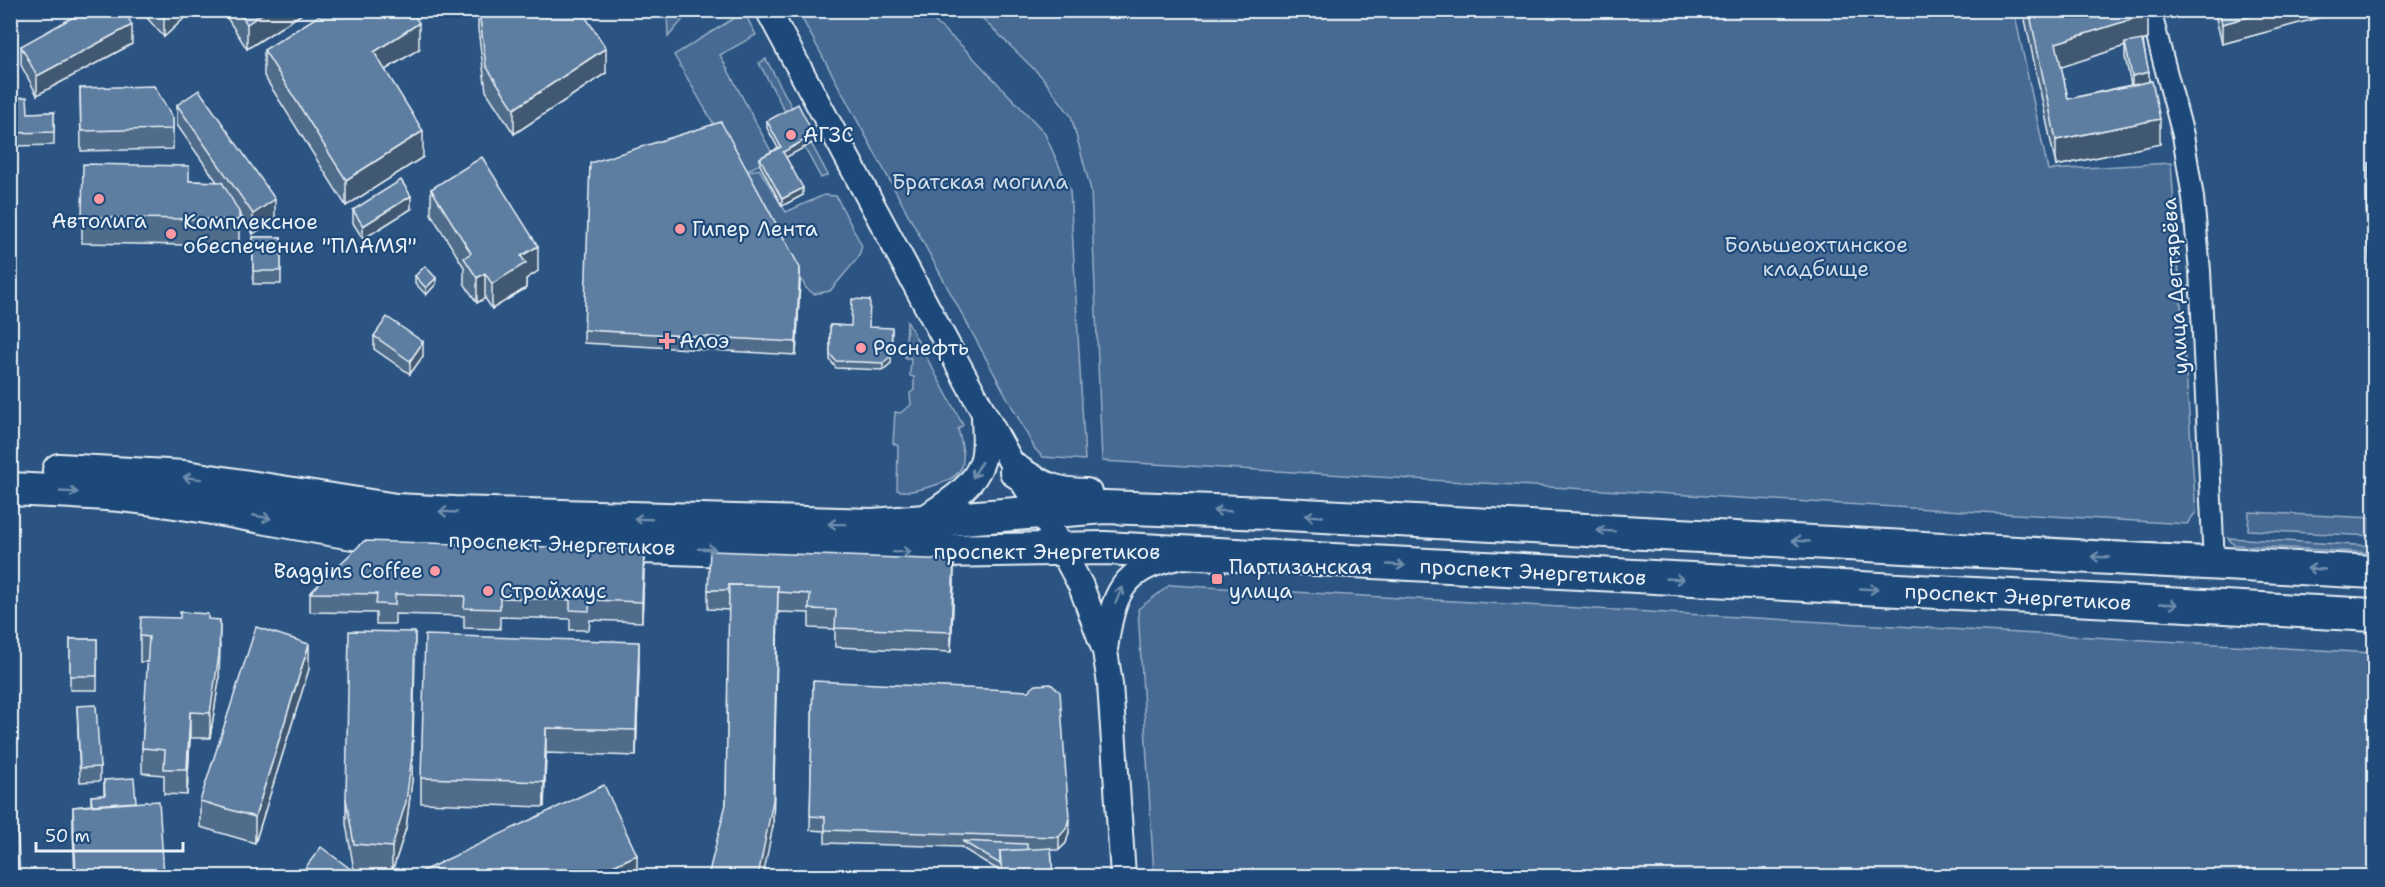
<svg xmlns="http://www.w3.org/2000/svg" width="2385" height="887" font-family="'Shantell Sans',sans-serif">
  <rect width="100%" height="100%" fill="#2b5482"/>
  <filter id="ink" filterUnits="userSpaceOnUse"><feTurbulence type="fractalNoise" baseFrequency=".0167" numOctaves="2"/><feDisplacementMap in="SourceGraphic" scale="12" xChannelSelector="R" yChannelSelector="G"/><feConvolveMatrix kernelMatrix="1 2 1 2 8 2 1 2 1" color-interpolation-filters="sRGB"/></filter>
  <g filter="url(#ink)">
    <!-- green -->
    <g fill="#476b93" stroke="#98aec6" stroke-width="1.5">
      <polygon points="667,11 690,11 668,37"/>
      <polygon points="798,11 923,11 964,48 1044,132 1070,190 1085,460 1043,457 1035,449"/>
      <polygon points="975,11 2014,11 2048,170 2171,163 2196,512 2187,524 1102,461 1091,190 1071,116 1042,77"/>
      <polygon points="744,12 756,35 720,55 774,157 742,173 674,55"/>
      <polygon points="766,59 828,175 821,178 759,63"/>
      <polygon points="759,169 786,212 824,195 836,196 862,246 858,258 830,291 814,294 806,288 746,177 750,171"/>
      <path d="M907 321 963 425 958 429C967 464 968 477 929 487 917 490 908 493 897 490L898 446 893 443 895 412 900 413 911 405 910 393 914 390V377L910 376 911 358H905Z"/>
      <polygon points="2249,512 2374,518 2374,536 2248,530"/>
      <polygon points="2228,538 2374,546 2374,553 2234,545"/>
      <polygon points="1170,585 2374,653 2374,876 1154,876 1138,609"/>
    </g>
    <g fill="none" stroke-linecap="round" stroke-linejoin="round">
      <!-- minor casing -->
      <g stroke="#e8f1f8" stroke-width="24">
        <polyline id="minor" points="2150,10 2183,135 2193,198 2200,271 2214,563"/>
      </g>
      <!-- tertiary casing -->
      <g stroke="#e8f1f8" stroke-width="28">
        <g id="tertiary">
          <polyline points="768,10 984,413 1016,471 1041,511 1081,586 1105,651 1110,684 1123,876"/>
          <path d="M918 522C941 506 973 490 982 462 987 448 984 430 984 415"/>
          <path d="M1105 649C1113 594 1121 569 1178 557"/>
        </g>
      </g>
      <!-- primary casing -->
      <g stroke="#e8f1f8" stroke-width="36">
        <g id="primary">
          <polyline points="59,470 185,477 396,510 454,513 873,525 1105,507 1267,513 2374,572"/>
          <path d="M1016 471C1041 488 1056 495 1086 495"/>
          <path d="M10 489C47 491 84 492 120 495 213 504 303 528 395 539L826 553 1105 548 2374 615"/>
        </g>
      </g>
      <!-- minor -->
      <use href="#minor" stroke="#1f4a7a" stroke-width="20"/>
      <!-- tertiary -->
      <use href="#tertiary" stroke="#1f4a7a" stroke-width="24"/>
      <!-- primary -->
      <use href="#primary" stroke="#1f4a7a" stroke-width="32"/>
    </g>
    <!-- wall -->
    <g fill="#506c8a" stroke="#e8f1f8" stroke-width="1.5" fill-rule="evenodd">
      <polygon points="140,10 193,10 164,37"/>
      <polygon points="222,10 308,10 247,49"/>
      <polygon points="478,10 581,10 606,73 514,134 486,91 478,29"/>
      <path d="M2023 10H2147L2148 39 2143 41 2160 144 2056 166ZM2125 46V57L2131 85 2068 99 2061 67Z"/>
      <polygon points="2214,10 2329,10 2329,15 2222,44"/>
      <polygon points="132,44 37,95 21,65 21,46"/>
      <polygon points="419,49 385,70 423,157 346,206 264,76 264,50"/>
      <polygon points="80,88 173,118 173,149 81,151"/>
      <polygon points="13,98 28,113 54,112 54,145 13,146"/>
      <polygon points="177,105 275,219 253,234 239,213 239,246 82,243 82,217 189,181 217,182 177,125"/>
      <polygon points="767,121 814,142 786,157 803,195 782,206 760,165 760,158 778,148 767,128"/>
      <polygon points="2369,163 2374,163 2374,338 2366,207 2366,187 2369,187"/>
      <polygon points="431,189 538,271 526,279 526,288 492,309 485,298 477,303 464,283 464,267 431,214"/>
      <polygon points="411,209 363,239 353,223 353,210"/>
      <rect x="253" y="237" width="28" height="47"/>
      <polygon points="415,276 436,284 426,295 415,283"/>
      <polygon points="800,281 796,355 584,343 584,330"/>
      <polygon points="830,325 869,327 891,363 883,370 836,368 830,360"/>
      <polygon points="374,336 423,356 410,374 374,349"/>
      <polygon points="644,569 642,622 590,620 589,630 570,630 570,619 500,617 500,629 464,628 464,616 395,614 395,624 376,624 376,613 310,612 310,593"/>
      <polygon points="954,580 951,652 835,647 835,629 809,628 809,613 778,612 773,826 726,804 729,610 708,609 708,590"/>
      <polygon points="208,619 220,645 219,680 210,738 190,738 187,795 164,794 164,775 142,773 142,748 148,662 140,662 140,636"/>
      <rect x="70" y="639" width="27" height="51"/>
      <polygon points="415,658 412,780 406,828 392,872 354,870 346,824 346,799"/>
      <polygon points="639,667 636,756 546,753 544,807 421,803 421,778"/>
      <polygon points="309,669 255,843 200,827 200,801"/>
      <polygon points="813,681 1069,832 1066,843 1059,850 1051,850 1053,876 1001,876 1000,871 962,848 962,847 825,843 825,831 810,830"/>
      <polygon points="77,706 100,767 100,781 80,782"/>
      <polygon points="104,780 136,802 164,876 75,876 73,832 73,807 91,805 91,796 104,795"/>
    </g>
    <!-- shaded-wall -->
    <g fill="#415871" stroke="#e8f1f8" stroke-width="1.5">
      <polygon points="171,10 193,10 164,37 164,17"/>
      <polygon points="268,10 308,10 247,49 247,24"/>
      <polygon points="2274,10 2329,10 2329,15 2222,44 2222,24"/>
      <polygon points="2148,14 2148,39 2126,46 2125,43 2125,46 2056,69 2056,43"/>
      <polygon points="419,23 419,49 374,77 374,52"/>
      <polygon points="132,25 132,44 37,95 37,76"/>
      <polygon points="606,48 606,73 514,134 514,109"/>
      <polygon points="2149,72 2149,85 2132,89 2132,76"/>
      <polygon points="2160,119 2160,144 2056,166 2056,140"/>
      <polygon points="423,131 423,157 346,206 346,180"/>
      <polygon points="814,135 814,142 783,159 783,152"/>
      <polygon points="803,188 803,195 782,206 782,199"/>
      <polygon points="411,196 411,209 363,239 363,226"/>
      <polygon points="275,199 275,219 253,234 253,214"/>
      <polygon points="538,246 538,271 526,279 526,288 492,309 492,284 521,256"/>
      <polygon points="800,268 800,281 796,355 796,342"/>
      <polygon points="485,273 485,298 477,303 477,278"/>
      <polygon points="436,278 436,284 426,295 426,288"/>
      <polygon points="892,328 891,363 883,370 883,363"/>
      <polygon points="423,342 423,356 410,374 410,361"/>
      <polygon points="644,550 644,569 642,622 642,602"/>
      <polygon points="954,560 954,580 951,652 951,632"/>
      <polygon points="778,586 773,826 763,876 758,876"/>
      <polygon points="220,620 219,680 210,738 210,713"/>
      <polygon points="415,632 412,780 406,828 392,872 392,847"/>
      <polygon points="639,642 639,667 636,756 636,730"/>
      <polygon points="309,644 309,669 255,843 255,817"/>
      <polygon points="190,712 190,738 187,795 187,769"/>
      <polygon points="546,728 546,753 544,807 544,782"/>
      <polygon points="1069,818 1069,832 1066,843 1059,850 1059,837"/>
      <polygon points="637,855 637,876 591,876"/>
    </g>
    <!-- building -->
    <g fill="#5d7da1" stroke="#e8f1f8" stroke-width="1.5">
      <polygon points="86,10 124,10 132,25 37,76 21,46"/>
      <polygon points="157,10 171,10 164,17"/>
      <polygon points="238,10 268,10 247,24"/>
      <polygon points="328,10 411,10 419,23 374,52 423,131 346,180 264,50"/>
      <polygon points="479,10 581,10 606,48 514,109 486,66"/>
      <polygon points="2029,10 2147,10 2148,14 2056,43 2068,99 2152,81 2160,119 2056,140"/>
      <polygon points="2219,10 2274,10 2222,24"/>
      <polygon points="2142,40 2149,72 2132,76 2125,43"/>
      <polygon points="154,86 173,118 173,129 81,131 80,88"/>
      <polygon points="199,90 275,199 253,214 177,105"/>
      <polygon points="27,97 28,113 54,112 54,132 13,133 13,98"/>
      <polygon points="798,104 814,135 783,152 803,188 782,199 760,158 781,147 767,121"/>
      <polygon points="721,122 800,268 796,342 584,330 590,163"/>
      <polygon points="482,157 538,246 521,256 526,263 492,284 485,273 477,278 464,258 471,253 431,189"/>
      <polygon points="2369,163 2374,163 2374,183 2370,183"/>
      <polygon points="83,164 189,166 189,181 222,182 239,212 239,220 82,217"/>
      <polygon points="401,180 411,196 363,226 353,210"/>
      <polygon points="2366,187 2374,187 2374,319"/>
      <rect x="253" y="237" width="28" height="34"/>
      <polygon points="425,266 436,278 426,288 415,276"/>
      <polygon points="852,299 870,300 869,327 892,328 891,356 883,363 836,361 830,354 830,325 851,326"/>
      <polygon points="387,317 423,342 410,361 374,336"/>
      <polygon points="364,541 644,550 642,602 590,600 589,611 570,610 570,600 500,598 500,609 464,608 465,596 395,594 395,605 376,604 377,594 310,593"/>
      <polygon points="710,551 954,560 951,632 835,628 836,610 809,609 810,594 777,592 778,586 729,585 729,590 708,590"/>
      <polygon points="729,585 778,586 773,801 758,876 760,876 708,876 726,804"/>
      <polygon points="180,612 208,614 208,619 220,620 219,655 210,713 190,712 187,769 164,769 165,750 142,748 149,637 140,636 141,617 180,618"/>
      <polygon points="256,627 309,644 255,817 200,801"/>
      <polygon points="349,631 415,632 412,755 406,802 392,847 354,844 346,799"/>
      <polygon points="425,635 639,642 636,730 546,728 544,782 421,778"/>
      <rect x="70" y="639" width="27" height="37"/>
      <polygon points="813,681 1028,691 1036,685 1051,684 1060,692 1069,818 1066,829 1059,837 825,830 825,817 810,816"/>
      <polygon points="96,705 100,767 80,768 77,706"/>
      <polygon points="10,762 13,762 20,876 10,876"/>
      <polygon points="134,778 136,802 92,805 91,796 105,795 104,780"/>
      <polygon points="604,785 637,855 591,876 412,876"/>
      <polygon points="159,801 164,876 76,876 73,807"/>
      <polygon points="962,841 1027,844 1027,850 1000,851 1000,864"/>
      <polygon points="321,847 360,876 299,876"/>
      <polygon points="1051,848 1053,876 1002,876 1000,851"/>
    </g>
    <!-- one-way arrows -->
    <defs><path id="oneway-shaft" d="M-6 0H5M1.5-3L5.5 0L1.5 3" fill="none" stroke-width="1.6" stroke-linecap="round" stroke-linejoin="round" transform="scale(1.5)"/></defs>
    <g stroke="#6f8dac">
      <use href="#oneway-shaft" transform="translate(977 470) rotate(119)"/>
      <use href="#oneway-shaft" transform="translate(192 478) rotate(-173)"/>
      <use href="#oneway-shaft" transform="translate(69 492) rotate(3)"/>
      <use href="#oneway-shaft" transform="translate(1222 511) rotate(-178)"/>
      <use href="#oneway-shaft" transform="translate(448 512) rotate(-177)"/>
      <use href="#oneway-shaft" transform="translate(1314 516) rotate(-177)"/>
      <use href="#oneway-shaft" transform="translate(262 517) rotate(11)"/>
      <use href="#oneway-shaft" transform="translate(643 519) rotate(-178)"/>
      <use href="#oneway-shaft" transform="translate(837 524) rotate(-179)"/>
      <use href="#oneway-shaft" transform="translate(1606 531) rotate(-177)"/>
      <use href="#oneway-shaft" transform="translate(1801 541) rotate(-177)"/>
      <use href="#oneway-shaft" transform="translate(707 549) rotate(2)"/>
      <use href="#oneway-shaft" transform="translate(902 552) rotate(-1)"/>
      <use href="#oneway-shaft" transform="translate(2100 557) rotate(-177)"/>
      <use href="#oneway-shaft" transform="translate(1396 565) rotate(3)"/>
      <use href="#oneway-shaft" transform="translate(2316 569) rotate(-177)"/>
      <use href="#oneway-shaft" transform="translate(1675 579) rotate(3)"/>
      <use href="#oneway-shaft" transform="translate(1869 589) rotate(3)"/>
      <use href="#oneway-shaft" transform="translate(1119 595) rotate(-67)"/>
      <use href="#oneway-shaft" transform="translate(2169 604) rotate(3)"/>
    </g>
  </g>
  <!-- markers -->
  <g fill="#ff9aa2" stroke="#1f4a7a" stroke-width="2">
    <circle cx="791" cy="135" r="6"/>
    <circle cx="99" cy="199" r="6"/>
    <circle cx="680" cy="229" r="6"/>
    <circle cx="171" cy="234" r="6"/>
    <path d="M664 332h6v6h6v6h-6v6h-6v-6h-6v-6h6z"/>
    <circle cx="861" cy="348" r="6"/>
    <circle cx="435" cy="571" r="6"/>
    <rect x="1211" y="573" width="12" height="12" rx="3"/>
    <circle cx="488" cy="591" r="6"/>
  </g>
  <g text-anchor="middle" stroke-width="4.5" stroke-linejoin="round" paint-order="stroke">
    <!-- poi labels -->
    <g font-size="21" fill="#e8f1f8" stroke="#1f4a7a" text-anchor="start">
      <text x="803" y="142">АГЗС</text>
      <text x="99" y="228" text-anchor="middle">Автолига</text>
      <text x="183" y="229">Комплексное<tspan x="183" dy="24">обеспечение "ПЛАМЯ"</tspan></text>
      <text x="692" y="236">Гипер Лента</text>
      <text x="679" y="348">Алоэ</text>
      <text x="873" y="355">Роснефть</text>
      <text x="1229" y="574">Партизанская<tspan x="1229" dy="24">улица</tspan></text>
      <text x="423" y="578" text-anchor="end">Baggins Coffee</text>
      <text x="500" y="598">Стройхаус</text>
    </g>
    <!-- park labels -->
    <g font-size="21" fill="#d0dde9" stroke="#1f4a7a">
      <text x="980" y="189">Братская могила</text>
      <text x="1816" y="252">Большеохтинское<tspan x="1816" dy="24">кладбище</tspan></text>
    </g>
    <!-- street labels -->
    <g font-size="21" fill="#e8f1f8" stroke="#1f4a7a">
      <text transform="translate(2175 286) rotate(-94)" y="7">улица Дегтярёва</text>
      <text transform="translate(562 544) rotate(2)" y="7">проспект Энергетиков</text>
      <text x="1047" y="559">проспект Энергетиков</text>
      <text transform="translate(1533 572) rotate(3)" y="7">проспект Энергетиков</text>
      <text transform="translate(2018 597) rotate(3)" y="7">проспект Энергетиков</text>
    </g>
  </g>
  <!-- margin -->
  <rect width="2385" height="887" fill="none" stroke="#1f4a7a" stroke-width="36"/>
  <rect x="18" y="18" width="2349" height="851" fill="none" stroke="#e8f1f8" stroke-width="2" filter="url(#ink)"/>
  <!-- scale -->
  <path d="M36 842v9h147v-9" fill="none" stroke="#e8f1f8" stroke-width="3"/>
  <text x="45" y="842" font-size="18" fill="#e8f1f8" stroke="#1f4a7a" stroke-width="4.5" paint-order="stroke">50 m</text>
</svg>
